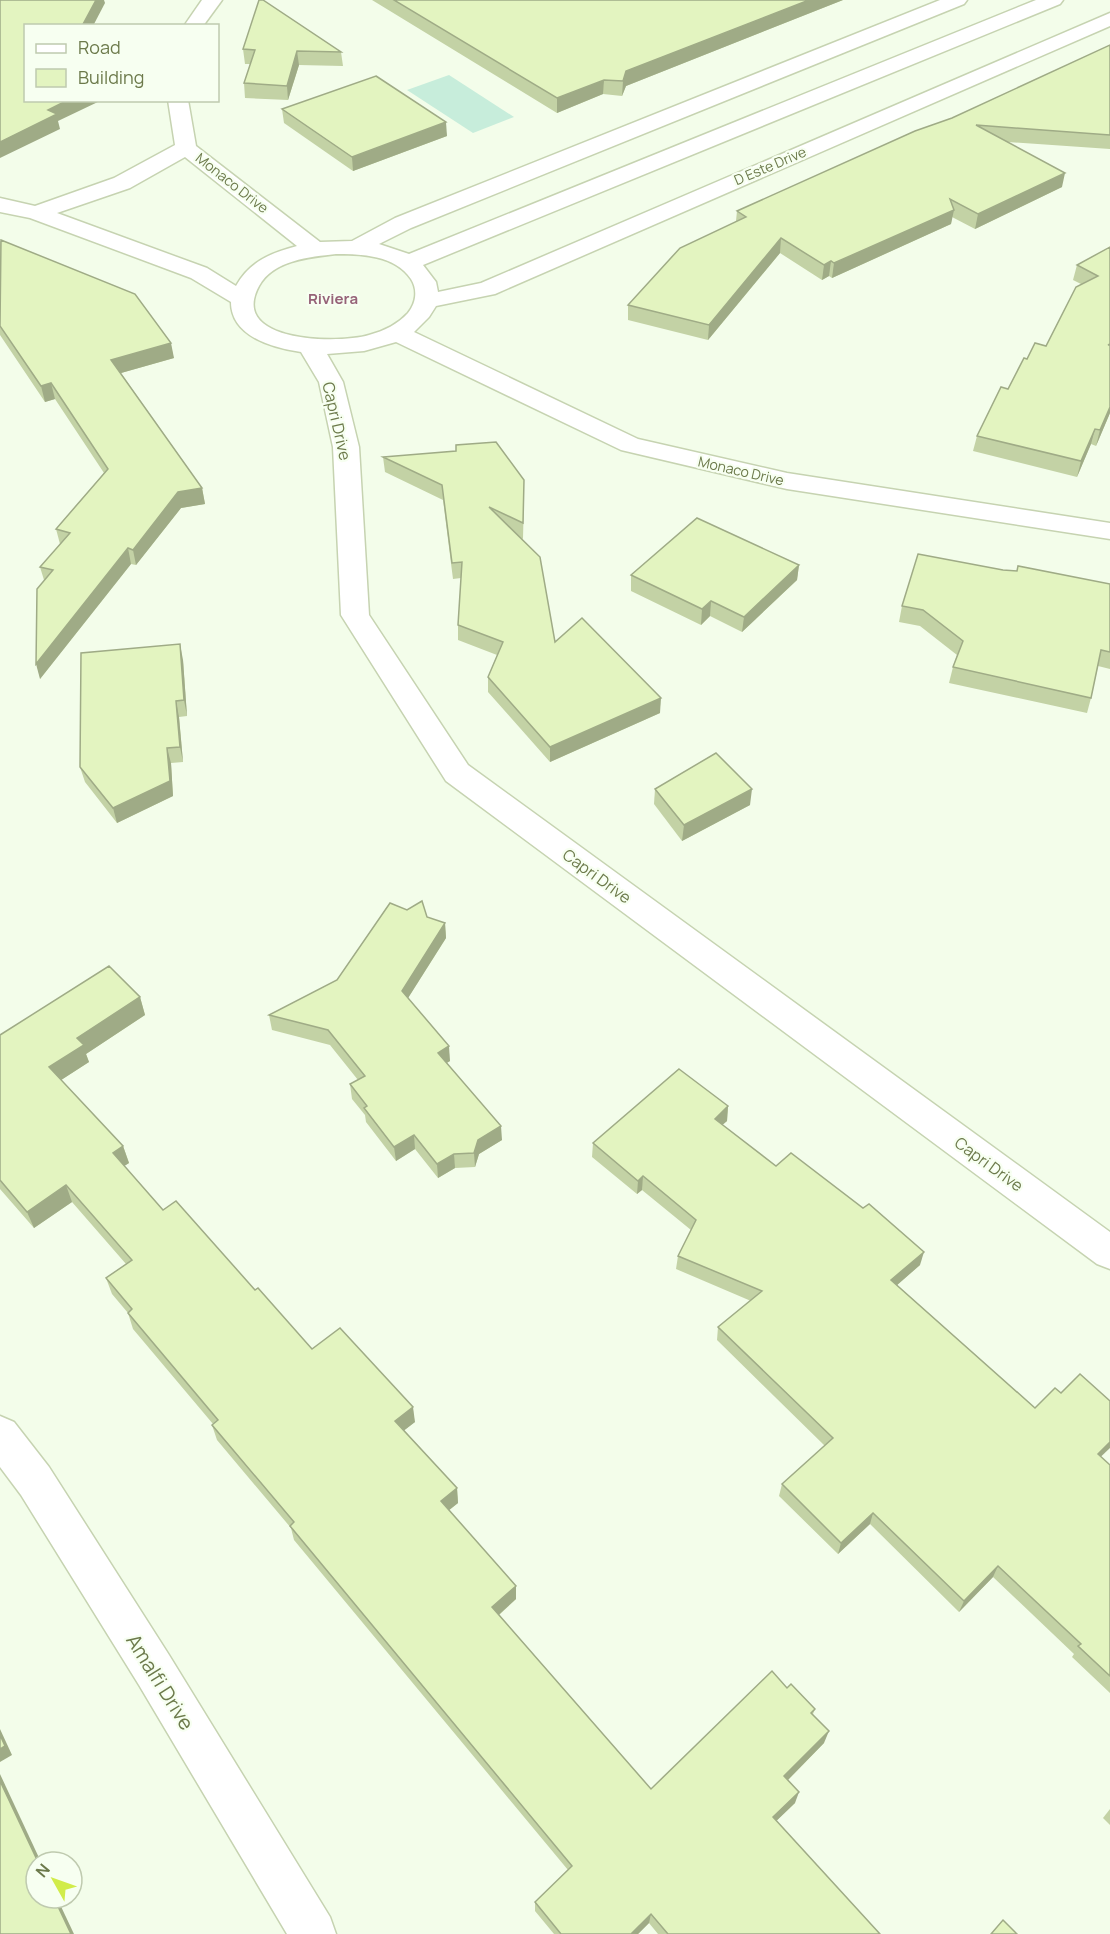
<svg xmlns="http://www.w3.org/2000/svg" width="1110" height="1934" font-family="Manrope,sans-serif">
  <rect width="100%" height="100%" fill="#f3fdea"/>
  <!-- green -->
  <polygon fill="#c7eddb" points="449,75 514,117 473,133 407,90"/>
  <g fill="none" stroke-linecap="round" stroke-linejoin="round">
    <!-- minor casing -->
    <g stroke="#c6d3b1" stroke-width="3">
      <g id="minor">
        <polygon points="202,0 222,0 203,26 184,26"/>
        <path d="M940 0H967L964 4 411 228 379 244 409 254 1036 0H1063L1060 4 423 265 436 282 438 292 481 283 1110 13V26L495 294 436 306 429 317 414 332 638 439 787 473 1110 523V539L787 489 621 450 396 342 364 351 327 354 343 382 359 447 369 615 468 765 1110 1232V1269L1097 1264 446 781 341 615 333 447 319 382 301 352C274 348 231 337 231 302L191 278 30 218 0 212V198L35 206 114 178 175 145 168 100H188L196 146 320 242 352 241 395 218ZM185 157 297 246C271 253 250 261 236 286L207 268 57 213 130 188ZM336 254C361 254 395 255 411 279 418 290 416 303 408 313 398 324 384 331 369 335 339 344 228 343 259 286 273 260 310 257 336 254Z"/>
        <polygon points="0,1416 14,1422 49,1467 169,1655 330,1917 336,1934 287,1934 139,1685 21,1495 0,1467"/>
      </g>
    </g>
    <!-- minor -->
    <use href="#minor" fill="#fff" fill-rule="evenodd"/>
  </g>
  <!-- wall -->
  <g fill="#c3d2a5">
    <polygon points="372,0 843,0 626,86 622,96 603,94 557,113"/>
    <polygon points="1110,45 1110,149 1008,142 1062,187 975,229 952,217 951,224 832,278 829,276 822,280 780,253 708,340 628,320 628,305 736,221 737,211 952,118"/>
    <polygon points="243,49 341,52 343,66 299,65 288,100 245,98 244,83 250,64 245,64"/>
    <polygon points="282,109 447,136 353,171 284,123"/>
    <polygon points="0,241 174,358 121,373 202,488 205,504 181,508 136,565 131,564 40,679 44,580 40,567 60,544 56,529 104,473 55,399 45,402 0,335"/>
    <polygon points="1110,247 1110,413 1096,446 1091,444 1077,477 973,451 977,436 1027,359 1046,346 1081,284 1073,280 1077,265"/>
    <polygon points="383,457 524,495 523,539 519,537 555,642 660,713 550,762 488,692 488,677 497,655 458,640 458,625 461,578 453,579 443,500 385,472"/>
    <polygon points="799,565 797,580 742,632 710,616 701,625 631,591 631,575"/>
    <polygon points="1003,570 1110,584 1110,669 1098,666 1091,698 1087,713 949,683 953,667 957,655 920,626 899,622 902,606"/>
    <polygon points="183,660 187,716 179,717 183,762 171,763 173,796 117,823 85,782 80,767"/>
    <polygon points="655,789 750,805 682,841 654,804"/>
    <polygon points="427,917 445,923 446,938 408,998 450,1061 447,1063 502,1140 479,1154 475,1167 455,1168 438,1178 415,1149 396,1161 366,1122 365,1115 352,1099 350,1084 358,1080 330,1045 272,1030 269,1015 337,980"/>
    <polygon points="140,997 145,1015 86,1054 89,1062 61,1080 123,1146 129,1163 124,1166 163,1210 255,1290 312,1349 415,1422 404,1430 457,1488 458,1503 449,1510 516,1586 516,1599 499,1615 651,1789 787,1688 815,1709 813,1714 824,1743 788,1780 795,1803 776,1821 880,1934 658,1934 649,1923 638,1934 554,1934 535,1911 535,1902 568,1870 294,1540 291,1528 217,1440 212,1425 213,1424 133,1329 128,1313 112,1294 106,1278 126,1264 72,1202 34,1228 0,1189 0,1035"/>
    <polygon points="728,1106 727,1121 722,1125 776,1166 920,1265 897,1285 1035,1408 1101,1457 1110,1465 1110,1693 1072,1657 1074,1654 993,1577 959,1612 870,1524 838,1554 779,1496 782,1484 825,1446 717,1340 718,1327 751,1301 676,1269 678,1256 691,1230 642,1190 637,1194 592,1157 593,1143"/>
    <polygon points="1110,1809 1110,1825 1103,1818"/>
  </g>
  <!-- shaded-wall -->
  <g fill="#9fab86">
    <polygon points="96,0 104,0 105,3 93,26 82,26"/>
    <polygon points="809,0 843,0 626,86 622,96 623,81 626,71"/>
    <polygon points="297,51 299,65 288,100 287,86"/>
    <polygon points="604,80 603,94 557,113 557,98"/>
    <polygon points="68,100 102,100 58,121 60,129 0,158 0,142 48,110"/>
    <polygon points="446,122 447,136 353,171 352,157"/>
    <polygon points="1065,173 1062,187 975,229 978,214"/>
    <polygon points="954,210 951,224 832,278 834,263"/>
    <polygon points="781,238 780,253 708,340 709,325"/>
    <polygon points="831,261 829,276 822,280 824,265"/>
    <polygon points="171,343 174,358 114,375 111,360"/>
    <polygon points="51,383 55,399 45,402 41,386"/>
    <polygon points="1110,407 1110,413 1096,446 1100,430"/>
    <polygon points="1095,429 1091,444 1077,477 1081,461"/>
    <polygon points="202,488 205,504 181,508 136,565 133,550 178,492"/>
    <polygon points="128,548 131,564 40,679 36,664"/>
    <polygon points="799,565 797,580 742,632 744,617"/>
    <polygon points="711,601 710,616 701,625 702,609"/>
    <polygon points="180,644 183,660 187,716 184,700"/>
    <polygon points="661,698 660,713 550,762 550,747"/>
    <polygon points="176,701 179,717 183,762 180,747"/>
    <polygon points="167,748 171,763 173,796 117,823 113,808"/>
    <polygon points="752,789 750,805 682,841 684,825"/>
    <polygon points="445,923 446,938 403,1006 402,991"/>
    <polygon points="140,997 145,1015 86,1054 89,1062 55,1084 49,1067 77,1038"/>
    <polygon points="449,1046 450,1061 439,1067 438,1053"/>
    <polygon points="728,1106 727,1121 713,1133 715,1119"/>
    <polygon points="501,1126 502,1140 479,1154 475,1167 474,1153 478,1140"/>
    <polygon points="414,1135 415,1149 396,1161 394,1147"/>
    <polygon points="123,1146 129,1163 118,1170 113,1153"/>
    <polygon points="454,1154 455,1168 438,1178 437,1164"/>
    <polygon points="643,1176 642,1190 637,1194 638,1181"/>
    <polygon points="66,1185 72,1202 34,1228 27,1212"/>
    <polygon points="924,1252 920,1265 888,1293 891,1280"/>
    <polygon points="413,1407 415,1422 397,1436 395,1421"/>
    <polygon points="1110,1442 1110,1448 1091,1466 1098,1454"/>
    <polygon points="457,1488 458,1503 443,1515 441,1501"/>
    <polygon points="873,1513 870,1524 838,1554 841,1543"/>
    <polygon points="998,1566 993,1577 959,1612 964,1601"/>
    <polygon points="516,1586 516,1599 493,1620 492,1607"/>
    <polygon points="0,1729 12,1755 0,1762"/>
    <polygon points="829,1731 824,1743 781,1787 784,1776"/>
    <polygon points="0,1774 41,1862 38,1862 0,1781"/>
    <polygon points="799,1792 795,1803 769,1828 773,1817"/>
    <polygon points="54,1898 57,1898 74,1934 71,1934"/>
    <polygon points="651,1914 649,1923 638,1934 631,1934"/>
  </g>
  <!-- building -->
  <g fill="#e3f4c0" stroke="#9fab86" stroke-width="1.5">
    <polygon points="0,0 96,0 82,26 26,26 26,100 68,100 48,110 57,114 0,142"/>
    <polygon points="259,0 263,0 341,52 297,51 287,86 244,83 255,50 243,49"/>
    <polygon points="394,0 809,0 626,71 623,81 604,80 557,98"/>
    <polygon points="1110,45 1110,135 976,125 1065,173 978,214 950,199 954,210 834,263 831,261 824,265 781,238 709,325 628,305 680,248 746,217 737,211 915,131 952,118"/>
    <polygon points="376,76 446,122 352,157 282,109"/>
    <polygon points="1,240 135,294 171,343 111,360 202,488 178,492 133,550 128,548 36,664 37,589 53,570 40,567 70,533 56,529 108,469 51,383 41,386 0,326"/>
    <polygon points="1110,247 1110,344 1108,345 1110,345 1110,407 1100,430 1095,429 1081,461 977,436 1001,387 1008,389 1024,358 1027,359 1035,343 1046,346 1076,287 1098,276 1077,265"/>
    <polygon points="496,442 524,480 523,523 489,507 540,557 555,642 582,618 661,698 550,747 488,677 503,642 458,625 462,562 452,563 442,485 383,457 456,451 456,445"/>
    <polygon points="697,518 799,565 744,617 711,601 702,609 631,575"/>
    <polygon points="918,554 1003,570 1017,571 1018,566 1110,584 1110,652 1101,650 1091,698 953,667 963,641 923,610 902,606"/>
    <polygon points="180,644 184,700 176,701 180,747 167,748 170,781 113,808 80,767 81,653"/>
    <polygon points="716,753 752,789 684,825 655,789"/>
    <polygon points="422,901 427,917 445,923 402,991 449,1046 438,1053 501,1126 478,1140 474,1153 454,1154 437,1164 414,1135 394,1147 364,1108 367,1106 350,1084 365,1076 328,1030 269,1015 337,980 390,903 407,910"/>
    <polygon points="109,966 140,997 77,1038 84,1045 49,1067 123,1146 113,1153 163,1210 176,1201 255,1290 258,1288 312,1349 340,1328 413,1407 395,1421 457,1488 441,1501 516,1586 492,1607 651,1789 772,1671 787,1688 791,1684 815,1709 811,1713 829,1731 784,1776 799,1792 773,1817 880,1934 668,1934 651,1914 631,1934 561,1934 535,1902 572,1866 290,1526 294,1522 212,1425 218,1420 128,1313 132,1309 106,1278 132,1260 66,1185 27,1212 0,1180 0,1035"/>
    <polygon points="679,1069 728,1106 715,1119 776,1166 791,1153 863,1208 869,1204 924,1252 891,1280 1035,1408 1055,1388 1061,1393 1080,1374 1110,1401 1110,1442 1098,1454 1110,1465 1110,1676 1078,1646 1081,1644 998,1566 964,1601 873,1513 841,1543 782,1484 833,1438 718,1327 762,1291 678,1256 696,1220 643,1176 638,1181 593,1143"/>
    <polygon points="0,1735 5,1746 0,1749"/>
    <polygon points="0,1781 38,1862 36,1862 36,1898 54,1898 71,1934 0,1934"/>
    <polygon points="1003,1920 1017,1934 991,1934"/>
  </g>
  <g text-anchor="middle" stroke-width="4.5" stroke-linejoin="round" paint-order="stroke">
    <!-- far-street labels -->
    <g font-size="14" fill="#6c7a4b" stroke="#f7fff1">
      <text transform="translate(770 166) rotate(-23)" y="5">D Este Drive</text>
      <text transform="translate(232 183) rotate(38)" y="5">Monaco Drive</text>
      <text transform="translate(741 471) rotate(13)" y="5">Monaco Drive</text>
    </g>
    <!-- far-neighbourhood labels -->
    <g font-size="15" font-weight="bold" fill="#966378" stroke="#f7fff1">
      <text x="333" y="304">Riviera</text>
    </g>
    <!-- street labels -->
    <g font-size="16" fill="#6c7a4b" stroke="#f7fff1">
      <text transform="translate(337 421) rotate(77)" y="6">Capri Drive</text>
      <text transform="translate(597 876) rotate(36)" y="6">Capri Drive</text>
      <text transform="translate(989 1164) rotate(36)" y="6">Capri Drive</text>
    </g>
    <!-- near-street labels -->
    <g font-size="20" fill="#6c7a4b" stroke="#f7fff1">
      <text transform="translate(160 1682) rotate(58)" y="7">Amalfi Drive</text>
    </g>
  </g>
  <!-- legend -->
  <rect x="24" y="24" width="195" height="78" fill="#f7fff1" stroke="#bfcaaf" stroke-width="1.5"/>
  <rect x="36" y="44" width="30" height="9" fill="#ffffff" stroke="#bfcaaf" stroke-width="1.5"/>
  <text x="78" y="54" font-size="18" fill="#6c7a4b">Road</text>
  <rect x="36" y="69" width="30" height="18" fill="#e3f4c0" stroke="#bfcaaf" stroke-width="1.5"/>
  <text x="78" y="84" font-size="18" fill="#6c7a4b">Building</text>
  <!-- north arrow -->
  <g transform="translate(54 1880) rotate(310)"><circle r="28" fill="#f7fff1" stroke="#bfcaaf" stroke-width="1.5"/>
  <path d="M0-4.5L10 22L0 15L-10 22Z" fill="#d1ec4a"/>
  <text y="-9" font-size="16" font-weight="bold" text-anchor="middle" fill="#6c7a4b">N</text>
  </g>
</svg>
